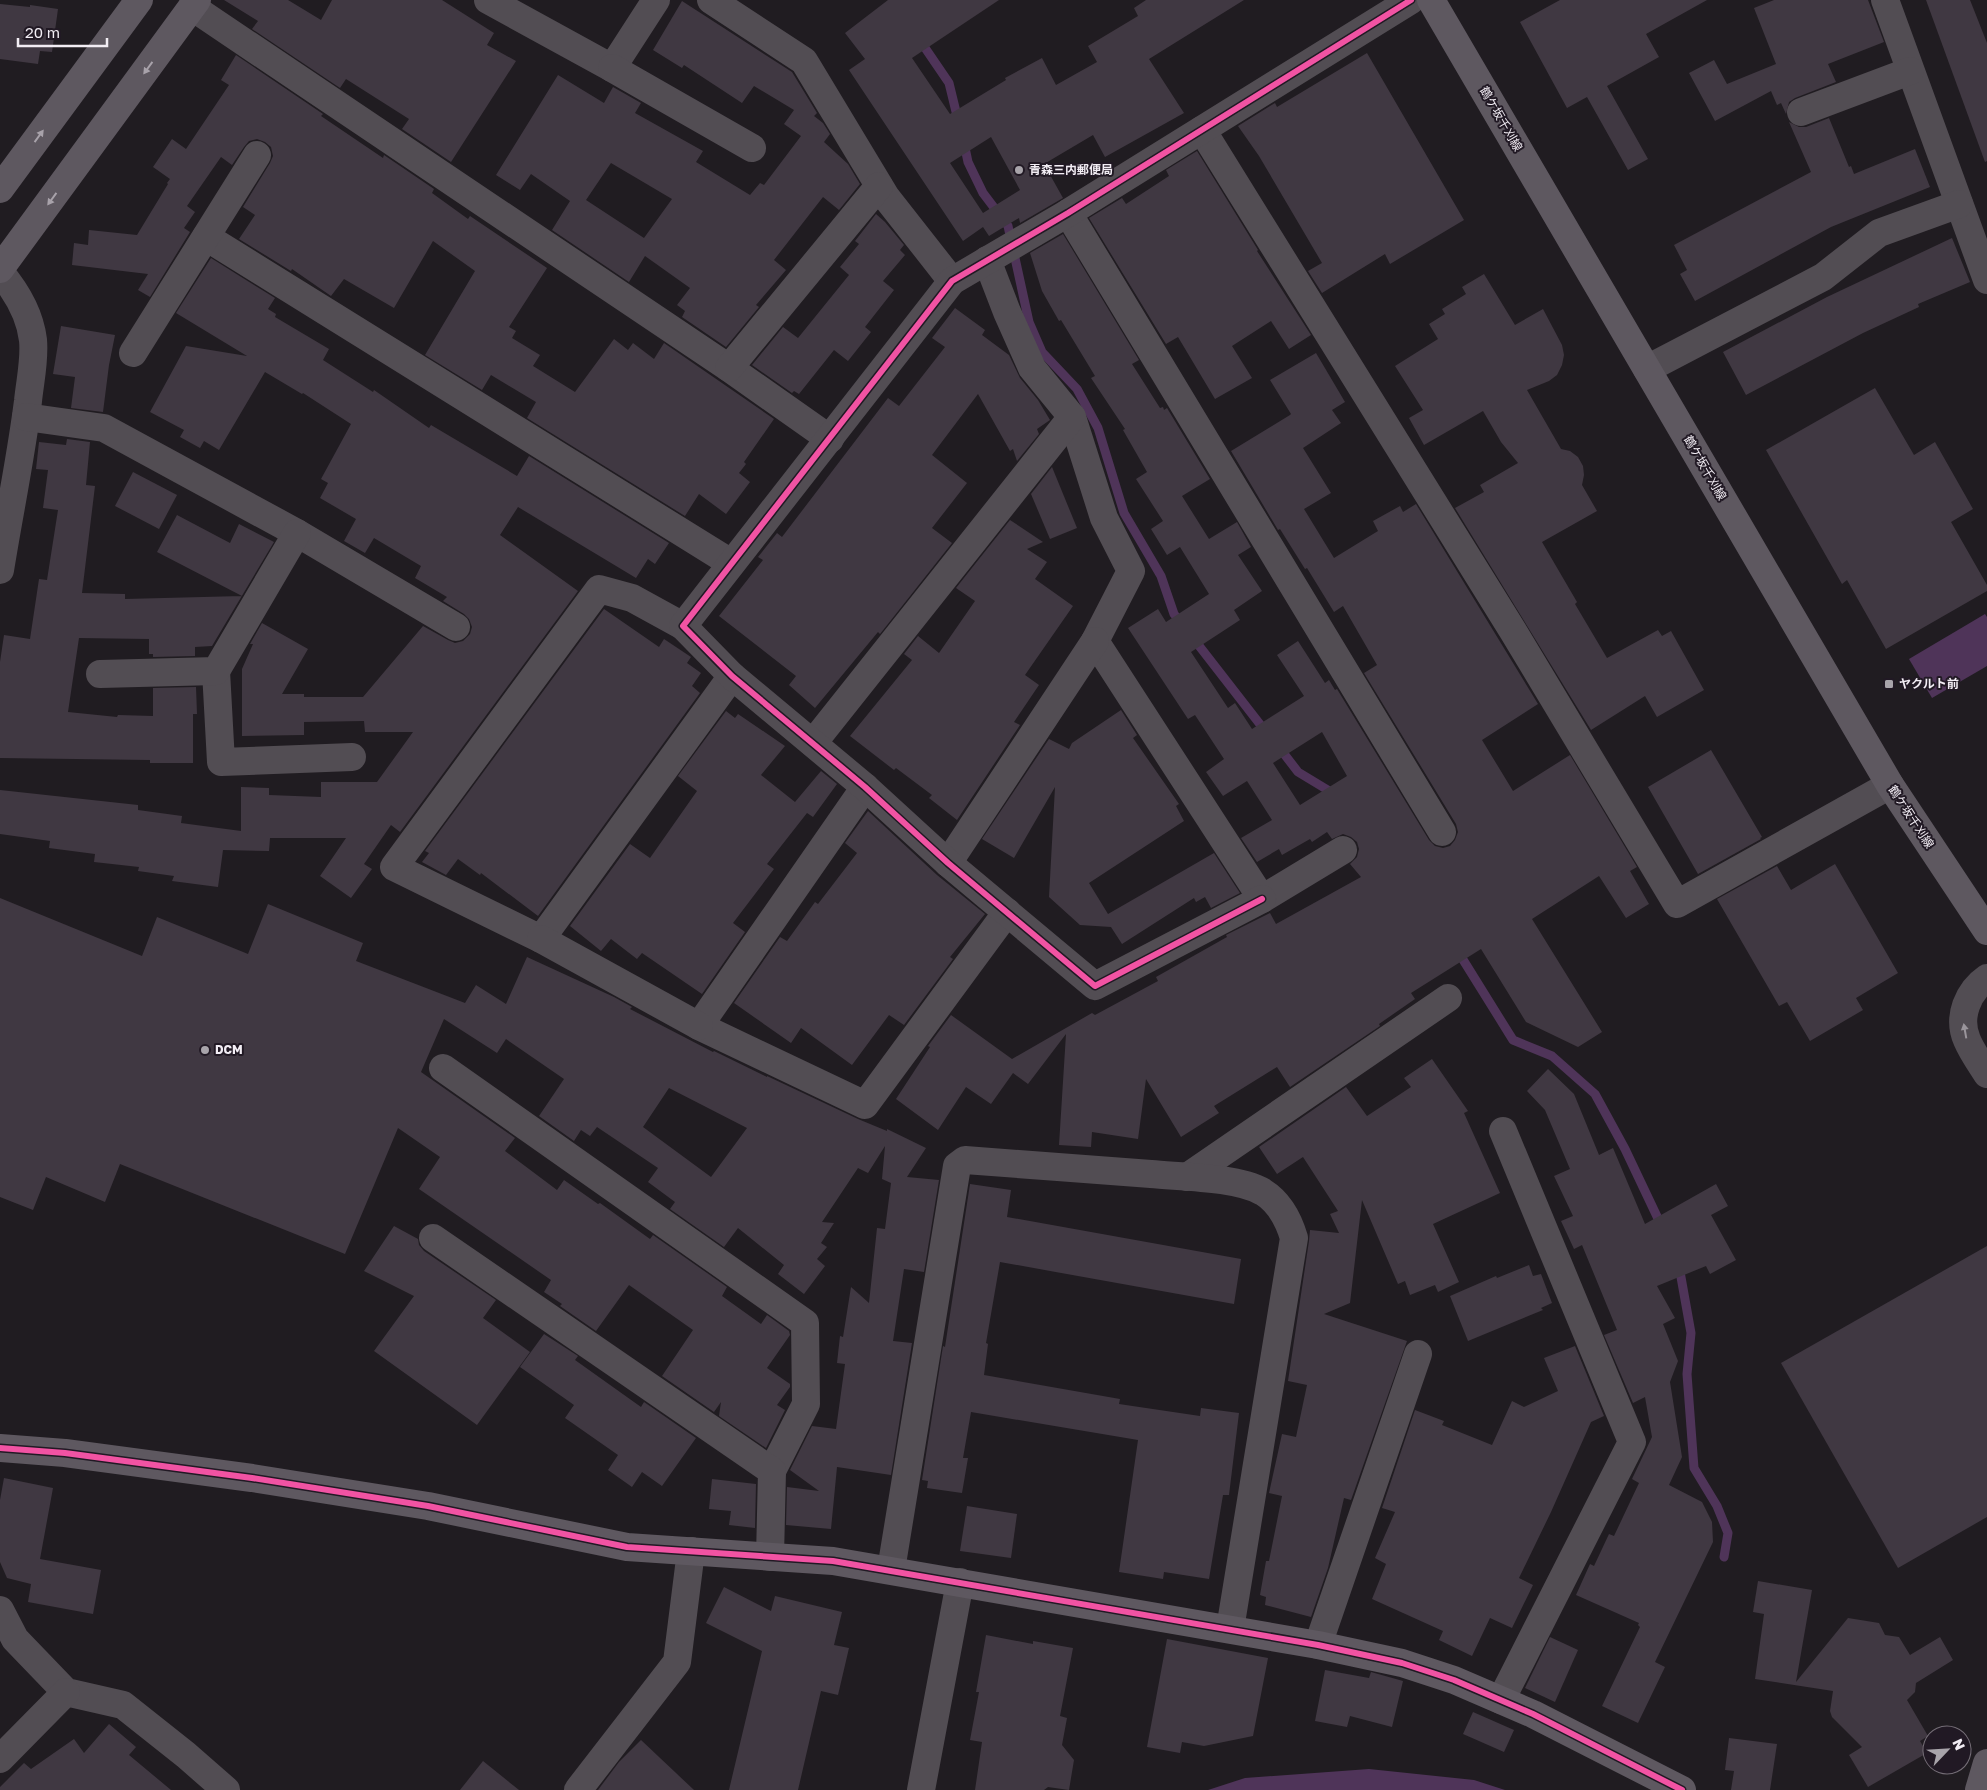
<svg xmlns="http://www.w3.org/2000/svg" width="1987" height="1790" font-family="'Golos Text','Noto Sans JP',sans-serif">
  <rect width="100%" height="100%" fill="#201c21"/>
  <!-- water -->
  <g fill="#4f3459">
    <polygon points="1985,614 1987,617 1987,666 1932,698 1909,659"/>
    <polygon points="1369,1769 1474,1780 1505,1790 1208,1790 1245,1778"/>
  </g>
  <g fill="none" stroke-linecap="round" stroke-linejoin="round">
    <!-- stream -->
    <g stroke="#4f3459" stroke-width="9">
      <polyline points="919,39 949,83 958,120"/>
      <polyline points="964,143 968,162 983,193 1008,226 1029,322 1042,352 1077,389 1098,428 1124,513 1161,576 1174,614 1182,624"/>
      <polyline points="1193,638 1266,732"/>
      <polyline points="1278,746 1298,772 1336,795"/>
      <polyline points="1457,950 1513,1040 1552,1056 1595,1094 1625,1149 1662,1227"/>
      <polyline points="1679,1266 1691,1333 1687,1374 1694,1468 1717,1506 1728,1533 1724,1557"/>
    </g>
  </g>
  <!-- building -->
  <g fill="#403842" fill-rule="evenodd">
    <polygon points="224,0 288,0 321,20 332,0 442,0 494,33 487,45 516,61 451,162 402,129 409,119 346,79 340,88 252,29 258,21"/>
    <path d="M888 0H999L912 58 950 114 1006 80 1005 78 1042 58 1056 85 1097 62 1088 46 1138 16 1134 8 1146 0H1244L1149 59 1184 113 1105 157 1093 135 1044 164 1063 198 1020 223 1019 218 989 236 983 227 963 241 849 70 865 59 845 33ZM991 137 1020 190 983 213 950 163Z"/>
    <polygon points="1560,0 1707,0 1646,34 1659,57 1607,86 1648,159 1628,170 1587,97 1567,108 1520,22"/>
    <polygon points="1774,0 1868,0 1884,42 1828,64 1836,82 1795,98 1789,102 1786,114 1781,103 1777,105 1771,91 1715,121 1689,73 1714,60 1727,84 1776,64 1754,8"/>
    <polygon points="1926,0 1970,0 1987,43 1987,161 1985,162"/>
    <path d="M682 1 792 72 817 113 814 116 823 123 830 134 824 142 848 164 860 184 839 210 823 197 774 260 786 270 756 305 759 307 726 347 682 317 685 311 677 305 690 288 645 256 629 282 552 230 570 201 531 174 520 190 496 175 558 75 604 103 613 87 641 103 635 113 703 151 696 162 750 195 760 183 764 185 801 136 784 124 794 110 754 86 742 103 684 65 682 68 653 50ZM611 163 672 199 644 238 586 200Z"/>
    <polygon points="0,4 30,7 30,5 58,9 52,52 40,51 38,64 0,59"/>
    <polygon points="1367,53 1464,220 1390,264 1385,254 1322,293 1308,271 1322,263 1259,156 1238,126 1275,103 1277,107"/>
    <polygon points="236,55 323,114 321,116 383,158 384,155 434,189 432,193 468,219 470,216 547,268 509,327 516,331 512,338 540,355 533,366 575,392 614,339 628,350 633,343 654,359 664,343 774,419 744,462 746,464 739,473 750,482 726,514 699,494 685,516 527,418 536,402 491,375 482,390 425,355 475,271 433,241 394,308 344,279 331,296 292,269 291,271 239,239 255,215 243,207 270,163 273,156 271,147 265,142 257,139 249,141 244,147 232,165 221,157 187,206 195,212 184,228 190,232 150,297 138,290 148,274 72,265 74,243 88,245 89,230 137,235 168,184 167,183 170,179 153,167 172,139 186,149 229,85 221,80"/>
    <polygon points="1829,118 1849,167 1851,166 1854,174 1915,149 1930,187 1831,227 1695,301 1680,274 1687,270 1674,245 1811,172 1789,122 1799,127 1806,127"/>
    <polygon points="1197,151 1258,250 1257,251 1311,335 1289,349 1271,321 1232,346 1252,378 1215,399 1178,337 1166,344 1089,218 1122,198 1126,204 1169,176 1166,170"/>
    <polygon points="876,214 885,222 904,245 900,250 905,255 883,281 894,290 865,327 871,332 848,361 834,350 799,394 794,391 792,393 752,365 783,327 798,338 849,275 840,267 859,244 855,241"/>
    <path d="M1063 234 1139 360 1132 364 1160 408 1163 407 1164 410 1167 408 1210 479 1182 496 1209 539 1237 522 1251 547 1238 555 1262 591 1234 610 1240 620 1191 652 1228 708 1235 703 1252 729 1304 696 1277 655 1298 641 1325 683 1329 680 1335 690 1337 689 1429 840 1435 846 1443 848 1450 846 1455 840 1458 832 1456 824 1364 673 1377 665 1343 606 1334 612 1307 568 1305 569 1280 529 1278 530 1231 451 1290 415 1291 414 1270 380 1316 353 1345 402 1332 410 1341 423 1303 448 1331 493 1304 509 1334 558 1378 531 1373 521 1400 506 1403 512 1416 504 1538 704 1482 740 1513 791 1570 755 1637 867 1630 871 1649 904 1626 918 1599 876 1532 919 1602 1032 1578 1047 1526 1022 1481 949 1411 993 1415 999 1379 1024 1380 1026 1290 1087 1277 1067 1214 1106 1219 1113 1181 1137 1146 1079 1138 1139 1092 1132 1091 1147 1059 1145 1066 1034 1028 1084 1013 1073 991 1104 966 1087 938 1130 896 1099 930 1047 928 1046 951 1015 1012 1059 1092 1013 1095 1015 1158 981 1156 977 1227 937 1226 935 1270 913 1276 924 1361 877 1350 864 1357 857 1359 849 1357 842 1351 837 1343 834 1332 839 1327 832 1312 842 1310 839 1282 855 1279 849 1257 862 1241 838 1272 820 1247 781 1223 796 1206 772 1224 759 1195 715 1188 719 1128 628 1158 609 1166 622 1209 594 1180 547 1167 555 1151 529 1163 521 1136 479 1147 472 1123 430 1125 429 1091 378 1095 376 1061 320 1059 321 1042 291 1030 253ZM1322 732 1347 776 1300 805 1273 763Z"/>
    <polygon points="1952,238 1970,282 1918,304 1919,307 1863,333 1746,395 1723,352 1827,297"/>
    <polygon points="211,258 275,298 268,309 276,314 275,317 329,349 323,360 373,392 374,390 429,428 431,425 517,476 529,456 669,543 655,564 648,559 636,578 518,507 500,535 578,591 400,832 391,825 364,864 372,869 351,898 320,876 346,838 270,838 269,851 223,850 218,887 172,881 174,876 138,871 139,867 94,862 95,854 49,848 50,841 0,834 0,790 138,805 138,810 182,816 181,823 241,831 241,787 269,788 269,795 321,797 321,782 377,782 413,732 365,732 364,721 304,722 304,735 242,736 242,669 253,644 250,644 262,623 308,649 282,694 304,694 304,697 363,697 423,626 448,640 455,643 463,641 470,634 472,627 469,619 464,614 443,601 447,597 415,578 421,566 374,538 365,553 344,541 356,519 320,498 328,483 321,479 351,424 303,393 302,394 265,372 219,450 204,441 200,448 180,437 184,430 150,412 186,346 247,356 176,313"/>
    <polygon points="1484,274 1515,325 1543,309 1562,345 1564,355 1562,365 1557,375 1549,381 1527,390 1561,449 1570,451 1578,457 1583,466 1584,475 1582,485 1597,511 1542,542 1577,602 1575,604 1607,658 1658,630 1662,636 1671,631 1704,690 1657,717 1645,696 1591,730 1455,508 1484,492 1480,485 1518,463 1501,442 1483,411 1424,445 1409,418 1423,410 1395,366 1438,339 1429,324 1445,314 1442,309 1466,294 1462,287"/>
    <polygon points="955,308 985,330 982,335 1009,355 1020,378 1038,400 1050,420 1037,429 1039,434 1017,461 1013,449 1010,451 978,394 932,455 967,483 932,528 952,543 880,634 878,632 815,708 789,685 796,676 719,616 763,560 758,557 777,533 782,537 888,398 899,406 945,347 932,338"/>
    <polygon points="61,326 115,335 109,365 103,412 71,408 75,377 53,374"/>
    <polygon points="1875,388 1914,455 1935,442 1973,509 1951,522 1987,585 1987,591 1886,649 1847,580 1842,584 1766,450"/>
    <polygon points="67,439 90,442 86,485 95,486 82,593 125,594 125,599 242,596 157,552 177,515 230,543 239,524 274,542 212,646 195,647 195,656 153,657 153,654 149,654 149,639 79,638 68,712 117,717 118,715 153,716 153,688 196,687 197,714 193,714 193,763 150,763 150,760 0,758 0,662 4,635 30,639 39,579 47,580 58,510 43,508 48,470 36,469 39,442 66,445"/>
    <polygon points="1052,467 1077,528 1050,539 1031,494"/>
    <polygon points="133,472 177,495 159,529 115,506"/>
    <polygon points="1010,520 1043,542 1027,549 1047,562 1035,579 1073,606 1025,675 1039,685 1014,722 1020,725 957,820 929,798 932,795 896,768 894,770 850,736 912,660 904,654 918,636 939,653 975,601 956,588"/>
    <polygon points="604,609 659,647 664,639 691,657 687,663 701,673 692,686 700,693 538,916 481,873 480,875 458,859 446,875 422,862 429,853 425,851"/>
    <polygon points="1121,710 1137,735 1133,738 1179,804 1176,806 1184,821 1089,883 1108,914 1214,853 1240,893 1211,908 1205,897 1196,902 1194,898 1122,944 1111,927 1080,925 1049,897 1055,787 1014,858 982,839 1049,739 1069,749 1072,743"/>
    <polygon points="726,711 735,718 738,714 785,746 761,775 795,802 821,771 837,784 813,817 807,813 767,864 774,869 733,923 745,932 702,994 642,953 637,959 611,939 601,951 570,926 630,844 650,858 697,791 678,776"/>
    <polygon points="1711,750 1762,837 1760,838 1761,839 1698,874 1648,787"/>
    <polygon points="868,811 937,875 985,914 950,957 953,959 904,1025 889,1015 852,1065 801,1028 791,1043 734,1003 780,937 787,941 815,902 818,904 857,853 845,843"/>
    <polygon points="1835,864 1898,973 1856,998 1863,1010 1810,1041 1787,1002 1779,1006 1717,899 1777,866 1791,890"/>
    <path d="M0 898 142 956 157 917 248 954 268 904 363 943 356 961 465 1003 476 985 506 1004 527 957 614 997 632 1007 630 1009 713 1052 714 1051 767 1077V1076L858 1119 887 1131V1129L926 1148 907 1177 939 1180 924 1272 904 1269 893 1341 912 1343 891 1475 837 1467 831 1529 786 1525 787 1487 819 1491 790 1470 812 1426 836 1429 845 1364 837 1363 840 1336 843 1337 851 1287 869 1303 877 1228 885 1229 891 1183 882 1179 885 1146 868 1173 858 1168 822 1222 834 1223 821 1243 827 1247 817 1259 825 1266 804 1294 778 1274 784 1265 738 1228 724 1247 670 1209 675 1202 648 1182 658 1168 597 1127 590 1136 581 1130 574 1141 539 1116 564 1079 506 1039 497 1053 444 1019 421 1072 515 1138 505 1151 557 1190 564 1180 598 1204 600 1203 650 1239 653 1235 727 1287 722 1296 761 1324 767 1315 789 1331 790 1335 767 1368 790 1384V1387L777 1405 785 1410 766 1448 719 1416 721 1402 714 1412 662 1376 693 1330 629 1285 596 1331 560 1306 562 1304 544 1292 551 1280 419 1189 440 1157 398 1128 345 1254 120 1164 105 1202 46 1177 33 1210 0 1197ZM669 1088 747 1128 711 1177 643 1127Z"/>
    <polygon points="1432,1059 1468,1111 1464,1113 1500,1193 1433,1224 1459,1282 1438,1292 1435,1285 1410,1295 1405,1281 1398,1284 1362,1200 1350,1303 1324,1314 1407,1341 1351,1500 1344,1498 1328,1568 1311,1617 1265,1605 1266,1597 1260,1595 1266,1561 1269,1561 1282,1496 1269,1493 1282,1434 1296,1437 1307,1385 1288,1381 1309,1241 1310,1230 1339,1233 1330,1214 1338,1211 1303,1157 1277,1174 1259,1147 1346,1087 1367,1116 1411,1087 1404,1078"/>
    <polygon points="1548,1069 1574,1094 1599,1155 1613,1148 1645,1224 1716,1184 1728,1206 1711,1215 1736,1260 1710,1274 1706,1266 1657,1286 1675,1318 1663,1324 1678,1361 1670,1382 1682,1457 1669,1485 1702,1502 1712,1522 1713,1542 1655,1662 1665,1667 1638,1723 1602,1706 1640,1627 1638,1625 1639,1623 1576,1595 1590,1564 1594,1566 1609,1534 1614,1536 1639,1483 1632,1479 1652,1437 1645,1397 1633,1403 1604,1335 1617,1330 1582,1245 1574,1249 1561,1221 1573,1216 1554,1176 1570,1169 1545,1110 1527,1091"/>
    <polygon points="970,1184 1011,1190 1007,1217 1241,1259 1234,1304 1000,1262 986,1343 988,1344 984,1375 1120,1399 1119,1404 1200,1416 1201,1408 1239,1413 1229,1495 1223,1495 1209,1579 1164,1572 1163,1579 1119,1572 1138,1440 971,1412 963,1458 968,1458 962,1493 927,1488 928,1481 922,1480 943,1346 945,1347"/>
    <polygon points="394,1226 418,1239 419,1245 424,1251 496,1300 483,1318 530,1352 477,1425 374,1351 414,1296 364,1271"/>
    <polygon points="1987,1246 1987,1517 1898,1568 1781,1363"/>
    <polygon points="1529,1265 1533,1276 1541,1274 1552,1303 1541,1308 1543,1310 1468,1341 1450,1296 1496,1276 1497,1278"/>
    <polygon points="544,1334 578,1356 575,1360 641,1407 644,1402 696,1438 662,1486 642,1472 632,1487 608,1470 618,1455 565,1418 574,1405 520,1367"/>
    <polygon points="1575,1346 1604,1416 1591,1422 1551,1512 1519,1578 1533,1585 1512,1628 1490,1618 1472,1656 1439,1640 1443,1631 1372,1599 1386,1564 1375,1558 1395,1512 1382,1508 1415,1410 1444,1421 1442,1425 1492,1445 1512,1401 1524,1407 1558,1391 1544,1358"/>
    <polygon points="4,1478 53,1488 40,1559 101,1570 93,1614 28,1602 31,1584 7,1578 0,1562 0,1500"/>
    <polygon points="712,1479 756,1484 755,1528 729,1525 731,1511 709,1509"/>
    <polygon points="967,1506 1017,1514 1011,1558 960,1551"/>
    <polygon points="1758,1581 1812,1590 1796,1682 1848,1618 1879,1623 1885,1635 1899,1637 1910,1655 1940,1637 1953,1660 1916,1683 1915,1692 1907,1700 1928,1736 1920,1741 1927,1753 1868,1787 1849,1755 1862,1747 1832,1717 1830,1711 1833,1691 1755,1679 1764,1614 1753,1612"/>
    <polygon points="724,1587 771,1611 775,1596 842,1612 834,1645 849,1648 838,1695 821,1691 798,1790 729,1790 762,1651 706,1623"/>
    <polygon points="986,1635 1033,1644 1033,1641 1073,1648 1060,1716 1067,1718 1062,1745 1074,1760 1069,1790 1048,1787 1044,1790 975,1790 982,1742 970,1740 979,1692 976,1692"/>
    <polygon points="1550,1637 1578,1650 1555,1702 1525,1688"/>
    <polygon points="1167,1639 1268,1658 1253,1736 1204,1746 1182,1742 1180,1753 1147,1747"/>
    <polygon points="1325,1670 1369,1678 1371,1672 1403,1681 1392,1727 1350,1716 1347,1727 1315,1721"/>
    <polygon points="1473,1712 1514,1730 1504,1752 1463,1734"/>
    <polygon points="109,1724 136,1747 129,1755 171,1790 0,1790 0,1787 24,1763 31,1769 74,1739 84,1753"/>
    <polygon points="1729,1738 1777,1744 1770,1790 1731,1790 1734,1771 1725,1770"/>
    <polygon points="641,1740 694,1790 598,1790 619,1762"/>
    <polygon points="483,1761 519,1790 460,1790"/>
  </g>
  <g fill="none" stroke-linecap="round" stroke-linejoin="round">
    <!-- street -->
    <g stroke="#524d53" stroke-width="28">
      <polyline points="488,0 612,68 656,0"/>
      <polyline points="711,0 804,61 886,197 952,281"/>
      <polyline points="1885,0 1987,280"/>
      <polyline points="192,7 729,368 830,439"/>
      <polyline points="612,68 752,148"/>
      <polyline points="1801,112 1910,71"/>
      <polyline points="1202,130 1513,631 1677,904 1890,785"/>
      <polyline points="1068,213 1442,832"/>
      <polyline points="206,237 731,563"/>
      <path d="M0 272C16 291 30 315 33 340 35 360 30 381 28 401 21 457 9 514 0 570"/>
      <polyline points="133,353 257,155"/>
      <polyline points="729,368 879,186"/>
      <polyline points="1647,369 1823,277 1879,233 1959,204"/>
      <polyline points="26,417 104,428 297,533 456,627"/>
      <polyline points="1072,417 1104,518 1131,571 1095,641 1262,899 1343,850"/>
      <polyline points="683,626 632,598 599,589 394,867 541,939 732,676"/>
      <polyline points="216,671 221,762 352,757"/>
      <polyline points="100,674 216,671 297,533"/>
      <polyline points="813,743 1072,417 1032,368 1007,312 987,260"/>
      <polyline points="865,787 699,1026 865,1105 1007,912"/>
      <polyline points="948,863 1095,641"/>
      <polyline points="1262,899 1095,986 948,863 865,787 732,676 683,626 952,281 1068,213 1411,0"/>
      <polyline points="541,939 699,1026"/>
      <path d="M1987 978C1968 991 1957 1017 1967 1040 1972 1052 1980 1063 1987 1074"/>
      <polyline points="443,1068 805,1323 806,1404 772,1471"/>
      <polyline points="1187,1177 1448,998"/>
      <polyline points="433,1238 772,1471 770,1557"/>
      <path d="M891 1570 957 1166 965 1160C1027 1165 1089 1169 1151 1174 1181 1177 1237 1177 1263 1192 1279 1202 1289 1221 1294 1238L1230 1629"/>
      <polyline points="0,1610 15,1639 66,1692 123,1705 186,1755 226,1790"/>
      <polyline points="1318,1645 1418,1354"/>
      <polyline points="1501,1700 1632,1442 1503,1131"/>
      <polyline points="0,1759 66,1692"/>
      <polyline points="578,1790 677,1662 691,1551"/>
      <polyline points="921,1790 960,1582"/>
    </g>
    <!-- secondary -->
    <g stroke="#5e5860" stroke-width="28">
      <polyline points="1431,0 1890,785 1987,931"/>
      <polyline points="0,189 139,0"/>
      <polyline points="0,269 197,0"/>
      <polyline points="0,1448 65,1453 252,1478 428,1506 627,1547 833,1561 1318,1645 1402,1663 1454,1680 1533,1714 1682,1790"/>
      <polyline points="1979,1790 1987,1763"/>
    </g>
    <!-- cycleway casing -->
    <g stroke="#211924" stroke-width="9">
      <g id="cycleway">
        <polyline points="1262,899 1095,986 948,863 865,787 732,676 683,626 952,281 1068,213 1411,0"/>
        <polyline points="0,1448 65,1453 252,1478 428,1506 627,1547 833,1561 1318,1645 1402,1663 1454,1680 1533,1714 1682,1790"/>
      </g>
    </g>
    <!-- cycleway -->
    <use href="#cycleway" stroke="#f153a3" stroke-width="6"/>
  </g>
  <!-- one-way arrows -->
  <defs><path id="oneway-solid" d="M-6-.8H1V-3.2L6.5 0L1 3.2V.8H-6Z" transform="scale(1.25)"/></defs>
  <g fill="#a8a2aa">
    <use href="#oneway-solid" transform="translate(148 68) rotate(126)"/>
    <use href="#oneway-solid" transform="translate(39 136) rotate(-54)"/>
    <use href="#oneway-solid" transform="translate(52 199) rotate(126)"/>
  </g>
  <use fill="#9a959b" href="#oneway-solid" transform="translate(1965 1031) rotate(-100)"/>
  <!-- markers -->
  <g fill="#a8a4aa" stroke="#211924" stroke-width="2">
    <circle cx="1019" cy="170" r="5"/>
    <rect x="1884" y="679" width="10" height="10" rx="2.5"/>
    <circle cx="205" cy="1050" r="5"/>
  </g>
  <g text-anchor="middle" stroke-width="4" stroke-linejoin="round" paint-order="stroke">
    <!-- street labels -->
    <g font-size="12" fill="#f2edf4" stroke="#211924">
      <text transform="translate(1501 119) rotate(60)" y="4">鶴ケ坂千刈線</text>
      <text transform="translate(1705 468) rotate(60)" y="4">鶴ケ坂千刈線</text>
      <text transform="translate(1911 817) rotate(57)" y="4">鶴ケ坂千刈線</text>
    </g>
    <!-- poi labels -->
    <g font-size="12" font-weight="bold" fill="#f2edf4" stroke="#211924" text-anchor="start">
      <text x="1029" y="174">青森三内郵便局</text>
      <text x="1899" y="688">ヤクルト前</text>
      <text x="215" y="1054">DCM</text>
    </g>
  </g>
  <!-- north arrow -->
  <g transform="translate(1947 1750) rotate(65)"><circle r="24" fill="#211924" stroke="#756e77"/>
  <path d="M0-4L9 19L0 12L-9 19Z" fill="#a8a4aa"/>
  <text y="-8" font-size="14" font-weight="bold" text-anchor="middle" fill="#f2edf4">N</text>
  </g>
  <!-- scale -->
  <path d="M18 38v8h89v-8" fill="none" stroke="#f2edf4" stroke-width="2.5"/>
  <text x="25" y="38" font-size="15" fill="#f2edf4" stroke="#211924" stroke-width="4" paint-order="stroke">20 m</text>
</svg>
